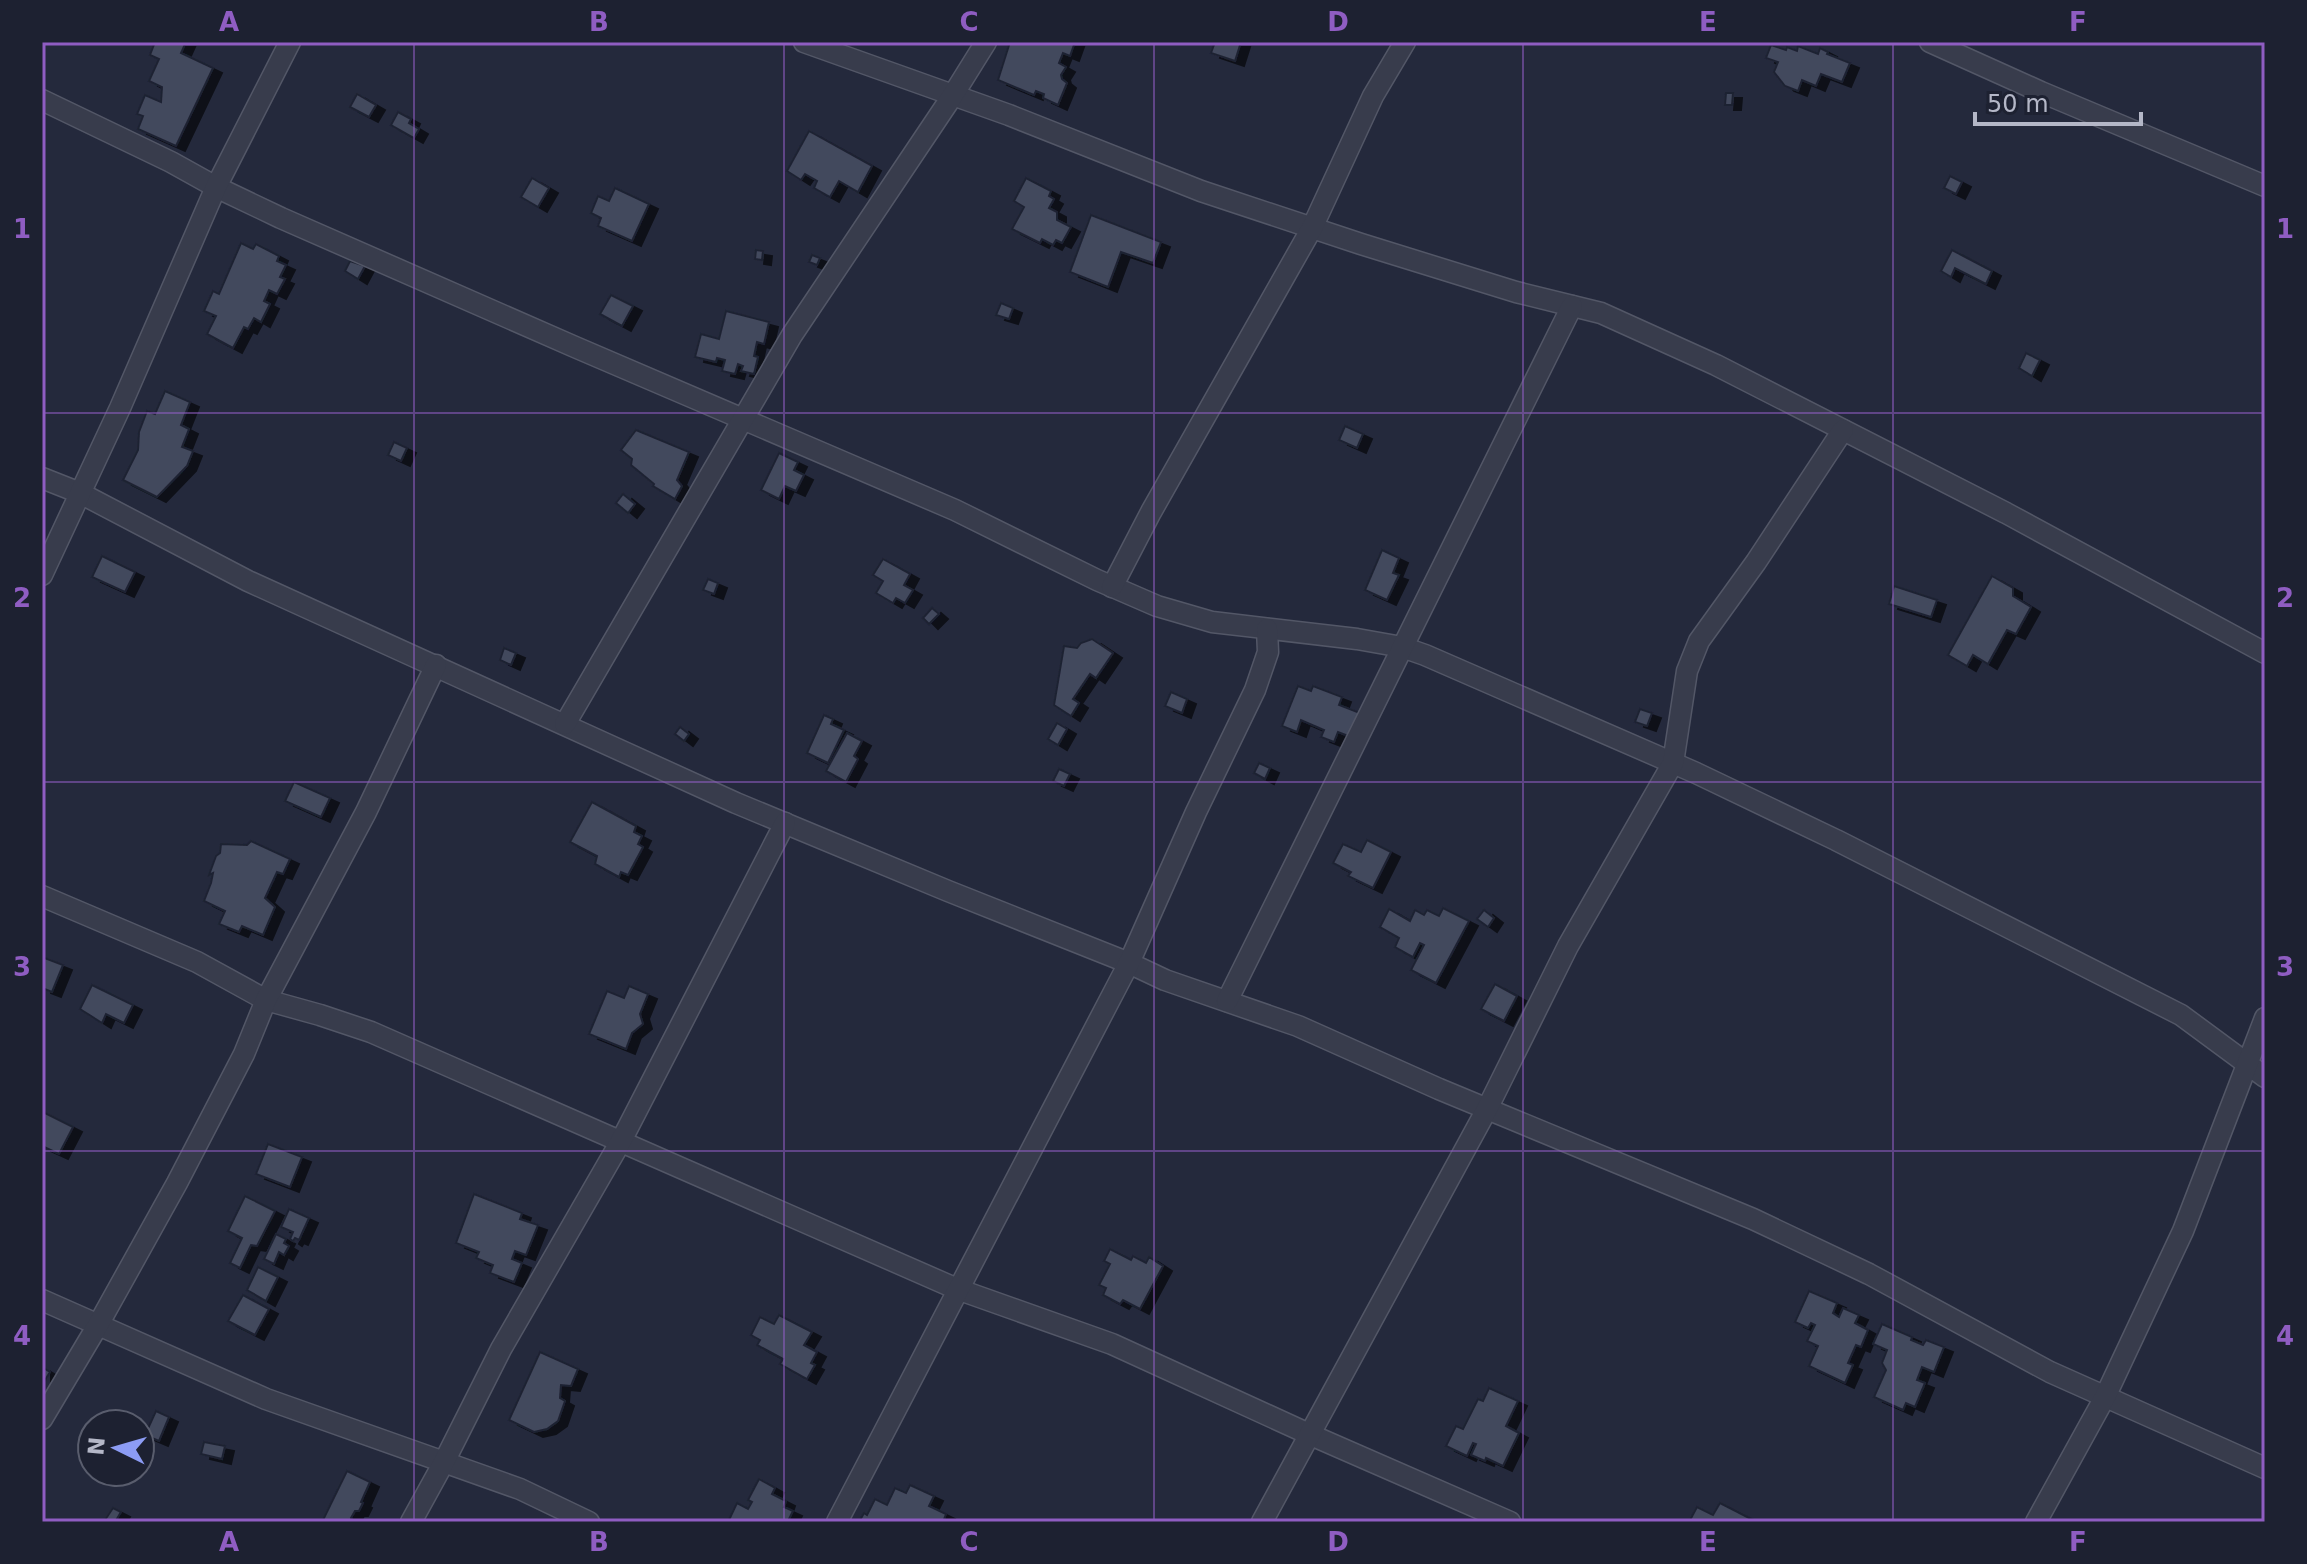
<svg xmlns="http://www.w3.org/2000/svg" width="2307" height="1564" font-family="'DejaVu Sans',sans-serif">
  <defs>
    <filter id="shadow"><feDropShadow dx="9" dy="5" stdDeviation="0" flood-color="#0009"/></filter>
  </defs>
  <rect width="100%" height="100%" fill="#24293c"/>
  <!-- building -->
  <g fill="#43485d" stroke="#1f2333" stroke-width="2" filter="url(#shadow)">
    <polygon points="155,42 186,42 181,53 213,68 176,146 138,129 143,116 137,114 145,95 161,102 162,87 149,81 159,59 150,55"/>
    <polygon points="1010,42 1075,42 1070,56 1063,53 1059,63 1066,67 1061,75 1062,79 1067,83 1058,105 1043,98 1044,94 1036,91 1034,95 998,80"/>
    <polygon points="1215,42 1241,42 1235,61 1211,53"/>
    <polygon points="1771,45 1786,50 1787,47 1797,51 1798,46 1818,54 1820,48 1828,52 1827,54 1850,63 1842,82 1821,74 1816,86 1802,80 1798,91 1785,86 1774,72 1778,62 1766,58"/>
    <polygon points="1726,93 1733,93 1732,105 1725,105"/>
    <polygon points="357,94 376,105 369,117 350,107"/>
    <polygon points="398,112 411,119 409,123 419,129 414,138 391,125"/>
    <polygon points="809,131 872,166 858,192 839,181 830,197 814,188 817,181 805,174 801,180 787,171"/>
    <polygon points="1950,176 1962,182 1956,194 1944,188"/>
    <polygon points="532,178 549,188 538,207 521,197"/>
    <polygon points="1026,178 1051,191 1049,196 1054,199 1049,208 1057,212 1057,220 1071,227 1062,243 1056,240 1053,245 1042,239 1040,243 1012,229 1024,207 1014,201"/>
    <polygon points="615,188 649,204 632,241 598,226 601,218 591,213 598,196 609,201"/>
    <polygon points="1091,215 1161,242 1153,263 1121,252 1108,287 1070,272"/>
    <polygon points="241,243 253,249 256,244 279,256 277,261 286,265 280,277 285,279 277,294 269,290 264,301 270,304 261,322 254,318 248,329 244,327 233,348 207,334 216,316 204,311 213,291 219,294"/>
    <polygon points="756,250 763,251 762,260 755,259"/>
    <polygon points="1952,250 1992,271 1986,284 1955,268 1951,277 1941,271"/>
    <polygon points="812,255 820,258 817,265 809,262"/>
    <polygon points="350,261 365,266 358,279 345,271"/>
    <polygon points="611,295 633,306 622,326 600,314"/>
    <polygon points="1001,303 1013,308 1009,319 996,315"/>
    <polygon points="726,311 769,322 764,344 757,342 754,356 758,357 754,374 741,371 743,366 738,364 735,374 722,371 725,360 717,358 716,362 695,357 701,334 719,339"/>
    <polygon points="2026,353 2040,360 2032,376 2019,368"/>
    <polygon points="165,391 190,402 181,425 189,429 182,447 193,451 187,466 157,497 123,480 138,450 139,432 147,411 155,414"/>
    <polygon points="1345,426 1363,434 1357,448 1339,440"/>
    <polygon points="636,430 689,452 677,480 682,486 675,499 653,486 654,484 631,465 632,459 621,450"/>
    <polygon points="394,442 407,448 401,461 388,455"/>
    <polygon points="779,453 798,462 794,470 804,475 796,491 785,486 779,499 761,490"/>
    <polygon points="623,494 635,504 628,513 616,503"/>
    <polygon points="1382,550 1399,558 1393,573 1399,575 1387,600 1365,590"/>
    <polygon points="102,556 135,572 125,592 92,577"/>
    <polygon points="883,559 910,574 904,585 913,590 905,603 896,598 893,603 876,593 883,581 873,575"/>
    <polygon points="1992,576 2013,588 2013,596 2031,607 2016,634 2007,630 1988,664 1973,655 1967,666 1948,655"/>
    <polygon points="708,579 718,583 714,594 703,590"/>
    <polygon points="1894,586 1937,600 1931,617 1889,604"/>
    <polygon points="932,608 939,614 929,624 923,618"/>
    <polygon points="1092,639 1113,653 1096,678 1090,674 1073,699 1079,703 1071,716 1054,705 1064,646 1077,648 1081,643"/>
    <polygon points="504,648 516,653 511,665 500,660"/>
    <polygon points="1298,686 1311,691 1313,686 1342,697 1339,705 1360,713 1351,737 1338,732 1334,742 1321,737 1324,730 1301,720 1297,732 1282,726"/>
    <polygon points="1171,692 1187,699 1182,713 1165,706"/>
    <polygon points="1640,709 1652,713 1647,726 1635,722"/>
    <polygon points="824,715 833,719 831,724 844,730 828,763 807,753"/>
    <polygon points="1057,723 1067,729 1058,745 1048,739"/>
    <polygon points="680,727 689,734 684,741 675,734"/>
    <polygon points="847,733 862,741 854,756 858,759 846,782 826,771"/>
    <polygon points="1259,763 1270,768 1265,779 1254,773"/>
    <polygon points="1059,769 1070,774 1064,786 1053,781"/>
    <polygon points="294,782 330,798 321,817 285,801"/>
    <polygon points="592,802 636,826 634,832 642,836 638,844 643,847 628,875 621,872 619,877 595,864 597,856 570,842"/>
    <polygon points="1367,840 1391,852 1373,888 1348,876 1351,872 1333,863 1343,844 1361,852"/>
    <polygon points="251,841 290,859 283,874 277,872 265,898 275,907 263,935 242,926 239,932 219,924 225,911 204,901 211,883 213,873 209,875 216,856 220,853 221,844 247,845"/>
    <polygon points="1443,908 1469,921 1436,983 1411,970 1424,945 1420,943 1413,957 1395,947 1399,938 1380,927 1389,909 1410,921 1415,910 1424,915 1427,910 1439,916"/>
    <polygon points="1484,910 1494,918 1488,927 1477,919"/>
    <polygon points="42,957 63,965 52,992 42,988"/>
    <polygon points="1495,984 1517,996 1504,1021 1481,1009"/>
    <polygon points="92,985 133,1005 124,1023 106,1014 102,1023 80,1009"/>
    <polygon points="629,986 648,994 640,1014 643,1024 632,1033 626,1049 589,1034 607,991 624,998"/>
    <polygon points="43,1112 73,1127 59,1154 42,1146"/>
    <polygon points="268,1144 302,1157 290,1187 256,1174"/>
    <polygon points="474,1194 522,1213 520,1219 538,1225 526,1255 515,1251 512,1259 522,1263 514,1282 490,1273 493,1265 476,1258 479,1252 456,1243"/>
    <polygon points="245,1196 275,1211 257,1246 251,1245 240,1268 230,1263 242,1238 228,1231"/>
    <polygon points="289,1209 309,1218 299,1240 295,1238 293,1241 290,1239 293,1232 281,1227"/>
    <polygon points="276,1234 286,1239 284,1243 289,1246 284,1255 279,1252 274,1264 264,1259"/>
    <polygon points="1110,1249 1131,1260 1133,1256 1146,1263 1149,1257 1163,1266 1140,1309 1123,1300 1120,1304 1103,1295 1106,1288 1099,1285 1110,1264 1104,1261"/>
    <polygon points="258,1267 278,1277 266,1301 247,1290"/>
    <polygon points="1809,1291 1837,1303 1833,1313 1839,1317 1843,1308 1859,1315 1855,1323 1868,1330 1861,1347 1856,1345 1848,1363 1853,1365 1845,1383 1809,1366 1818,1346 1807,1341 1815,1325 1811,1323 1808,1328 1795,1322"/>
    <polygon points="243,1295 269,1309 255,1335 228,1321"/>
    <polygon points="779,1315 812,1332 804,1345 817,1352 811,1363 815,1365 807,1379 780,1364 783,1359 757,1345 760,1340 751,1335 760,1317 774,1324"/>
    <polygon points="1882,1324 1912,1337 1911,1340 1923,1345 1926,1340 1944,1347 1934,1372 1922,1367 1917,1380 1925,1383 1915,1407 1906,1403 1903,1410 1874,1397 1886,1370 1882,1363 1887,1350 1873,1344"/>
    <polygon points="540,1352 578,1369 571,1386 561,1385 560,1398 565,1401 558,1421 547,1429 534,1432 509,1420"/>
    <polygon points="42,1367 50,1372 42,1385"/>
    <polygon points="1489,1388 1518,1401 1506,1426 1519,1433 1503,1466 1486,1458 1485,1461 1471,1455 1476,1444 1473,1443 1467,1456 1446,1446 1456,1426 1463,1429 1478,1399 1483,1401"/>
    <polygon points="156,1411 169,1417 159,1441 145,1435"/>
    <polygon points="204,1442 225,1446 222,1459 201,1454"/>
    <polygon points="347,1471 370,1482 361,1502 363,1503 359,1511 355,1511 351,1518 354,1522 322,1522"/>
    <polygon points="759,1479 775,1488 772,1494 786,1501 784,1507 793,1511 788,1521 790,1522 728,1522 737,1503 748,1509 752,1502 748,1500"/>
    <polygon points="910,1485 934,1496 929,1506 946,1514 943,1522 859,1522 864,1513 867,1515 875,1499 887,1505 895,1488 906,1493"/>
    <polygon points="1720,1503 1757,1522 1689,1522 1697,1507 1713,1515"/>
    <polygon points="113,1508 121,1512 115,1522 109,1522 105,1520"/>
  </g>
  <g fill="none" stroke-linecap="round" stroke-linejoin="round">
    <!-- street casing -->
    <g stroke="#535767" stroke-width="23">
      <g id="street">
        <polyline points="804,42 1009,115 1201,191 1361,244 1516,292 1601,313 1716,365 2006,513 2265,653"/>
        <polyline points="1930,42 2041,92 2265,186"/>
        <polyline points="42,100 171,162 216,187 281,218 575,347 955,510 1097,580 1157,606 1212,622 1357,639 1402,647 1425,655 1696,773 1836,840 2181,1015 2265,1077"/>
        <polyline points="42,478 80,493 248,581 736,803 948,891 1129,963 1165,980 1298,1026 1439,1089 1753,1219 1869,1274 2050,1372 2265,1468"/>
        <polyline points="42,575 120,408 216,187 290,42"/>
        <polyline points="1112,587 1151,512 1312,228 1373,96 1405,42"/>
        <polyline points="565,724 792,335 953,95 986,42"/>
        <polyline points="42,896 197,962 266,1000 320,1015 371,1032 957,1289 1112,1344 1311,1435 1510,1522"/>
        <polyline points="1227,1001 1572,306"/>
        <polyline points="42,1300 266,1399 520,1489 589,1522"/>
        <polyline points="42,1419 98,1325 177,1183 244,1054 266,1000 366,812 436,665"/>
        <polyline points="411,1522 444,1462 501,1349 621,1141 785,823"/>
        <polyline points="837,1522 1129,963 1196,812 1255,690 1268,652 1267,629"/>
        <polyline points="1262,1522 1487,1109 1568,946 1673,763 1687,671 1699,641 1756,562 1843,430"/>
        <polyline points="2036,1522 2105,1397 2183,1231 2265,1018"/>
      </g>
    </g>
    <!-- street -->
    <use href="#street" stroke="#383c4c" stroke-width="20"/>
  </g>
  <!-- grid -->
  <path fill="none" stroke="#8f5dc2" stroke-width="2" stroke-opacity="0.55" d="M414 42V1522M784 42V1522M1154 42V1522M1523 42V1522M1893 42V1522M42 413H2265M42 782H2265M42 1151H2265"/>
  <!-- border -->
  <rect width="2307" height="1564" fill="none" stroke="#1d2131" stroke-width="88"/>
  <!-- north arrow -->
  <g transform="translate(116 1448) rotate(275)"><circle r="38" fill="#1d2131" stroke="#595d6d" stroke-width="2"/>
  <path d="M0-6L14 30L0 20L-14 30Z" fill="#8c9cf4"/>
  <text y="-12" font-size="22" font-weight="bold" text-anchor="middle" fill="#b4b7c7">N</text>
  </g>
  <!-- scale -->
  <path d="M1975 112v12h166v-12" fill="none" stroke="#b4b7c7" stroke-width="4"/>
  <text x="1987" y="112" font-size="24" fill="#b4b7c7" stroke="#1d2131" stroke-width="6" paint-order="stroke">50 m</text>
  <rect x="44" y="44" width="2219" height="1476" fill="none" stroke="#8f5dc2" stroke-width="3"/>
  <g font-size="26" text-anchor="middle" font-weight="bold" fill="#8f5dc2">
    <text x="229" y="31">A</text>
    <text x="599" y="31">B</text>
    <text x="969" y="31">C</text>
    <text x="1338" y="31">D</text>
    <text x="1708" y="31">E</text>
    <text x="2078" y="31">F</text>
    <text x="22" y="238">1</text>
    <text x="2285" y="238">1</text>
    <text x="22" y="607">2</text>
    <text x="2285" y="607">2</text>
    <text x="22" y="976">3</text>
    <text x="2285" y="976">3</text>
    <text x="22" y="1345">4</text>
    <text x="2285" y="1345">4</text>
    <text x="229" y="1551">A</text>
    <text x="599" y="1551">B</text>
    <text x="969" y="1551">C</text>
    <text x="1338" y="1551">D</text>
    <text x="1708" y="1551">E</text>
    <text x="2078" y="1551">F</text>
  </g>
</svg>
